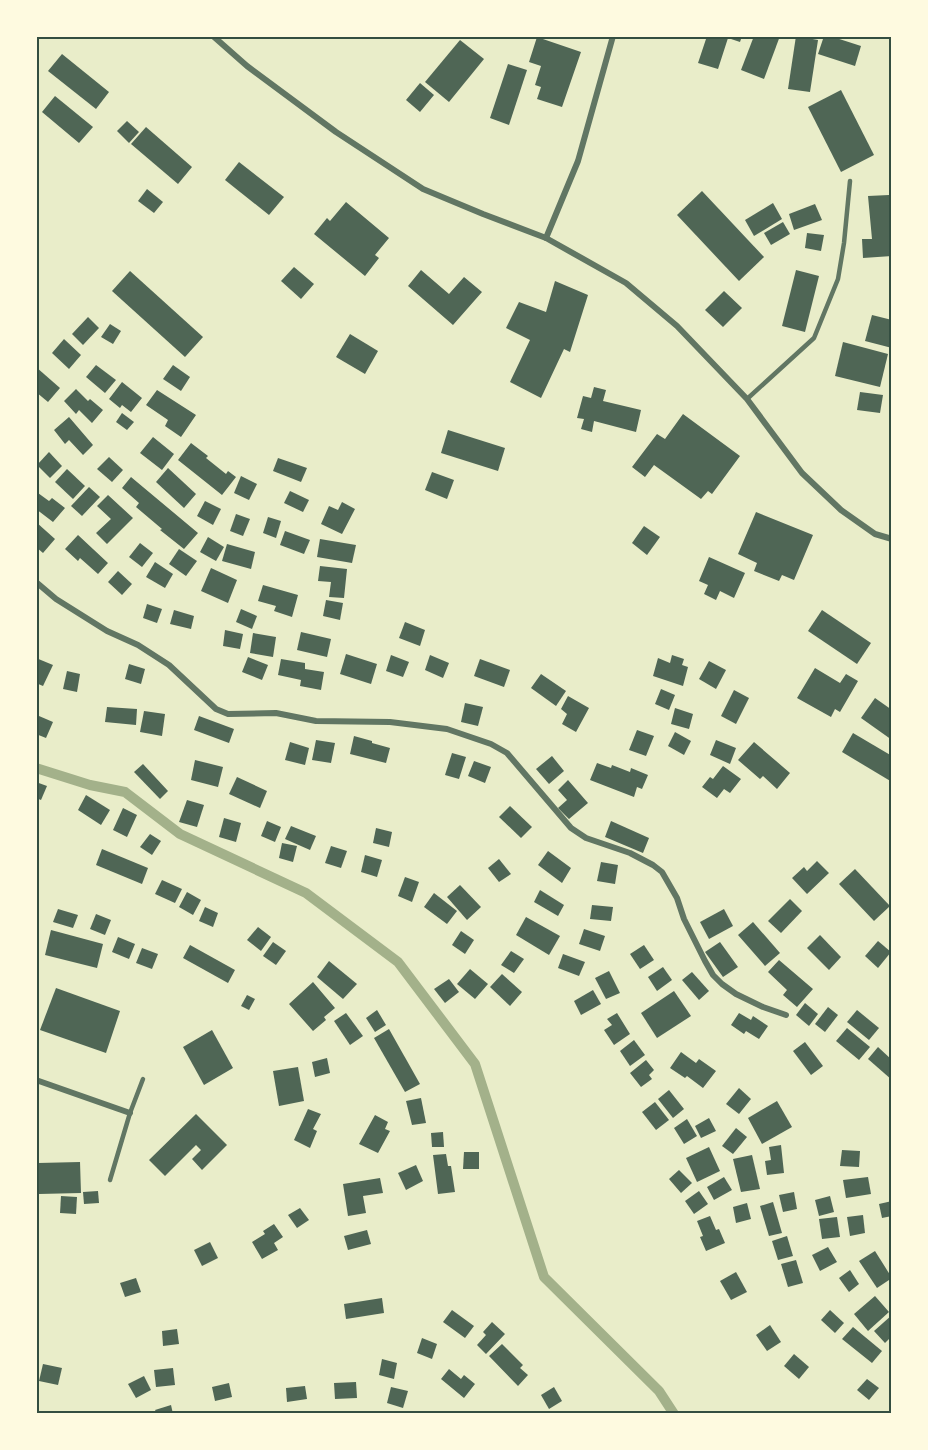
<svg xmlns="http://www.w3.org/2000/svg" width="928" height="1450" font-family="Lato,sans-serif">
  <rect width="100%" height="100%" fill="#e9edc9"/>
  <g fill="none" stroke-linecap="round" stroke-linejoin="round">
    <!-- stream -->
    <polyline stroke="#a3b18a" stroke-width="10" points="36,768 90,785 125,792 180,834 306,893 398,962 475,1064 544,1277 659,1391 674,1414"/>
  </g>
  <!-- building -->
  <g fill="#4f6655">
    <polygon points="707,36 742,36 740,42 728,38 718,69 698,63"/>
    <polygon points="754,36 780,36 764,79 741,70"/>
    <polygon points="796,36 818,40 810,92 788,89"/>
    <polygon points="824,36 830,36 861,46 855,66 818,54"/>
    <polygon points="537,37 581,52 562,107 537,99 541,87 535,85 541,66 529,62"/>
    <polygon points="460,40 484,59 449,102 425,82"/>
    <polygon points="62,54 109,92 96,109 48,71"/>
    <polygon points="508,64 527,70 509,125 490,118"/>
    <polygon points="420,83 434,95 420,112 406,100"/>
    <polygon points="841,90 874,155 841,172 808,107"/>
    <polygon points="55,96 93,127 79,143 42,112"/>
    <polygon points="127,121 139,132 129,143 117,131"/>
    <polygon points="146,127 192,167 178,184 131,144"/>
    <polygon points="239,162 284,197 269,215 225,180"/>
    <polygon points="147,189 163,202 154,213 138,201"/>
    <polygon points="702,191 764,257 739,281 677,215"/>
    <polygon points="889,195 892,256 863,258 862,239 872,239 868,196"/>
    <polygon points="346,202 389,238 375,255 379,258 365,276 314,234 327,218 330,221"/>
    <polygon points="773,203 782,219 754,236 745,220"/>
    <polygon points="815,204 822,220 794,230 789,214"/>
    <polygon points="783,222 790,234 771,245 764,233"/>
    <polygon points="807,233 824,235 821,251 805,248"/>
    <polygon points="294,267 314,284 301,299 281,281"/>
    <polygon points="421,270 449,294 464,277 482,292 453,325 408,286"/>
    <polygon points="796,270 819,276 805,332 782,326"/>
    <polygon points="130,271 203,337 185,357 112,291"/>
    <polygon points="555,281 588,295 570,352 564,349 541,398 510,382 530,340 506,328 519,302 546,312"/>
    <polygon points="724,291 742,308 723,327 705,310"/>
    <polygon points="872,315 892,320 892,348 865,341"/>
    <polygon points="88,317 99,328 83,345 72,334"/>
    <polygon points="110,324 121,331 113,344 101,337"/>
    <polygon points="350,334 378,351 365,374 336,357"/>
    <polygon points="64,339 81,355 69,369 52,353"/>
    <polygon points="843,342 888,354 880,387 835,376"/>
    <polygon points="96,365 116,380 105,393 86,377"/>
    <polygon points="173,365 190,377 181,391 163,379"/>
    <polygon points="36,367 60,388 48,402 36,392"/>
    <polygon points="122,382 142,398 131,412 122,405 120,408 109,399"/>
    <polygon points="594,387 606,390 603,401 641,410 636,432 594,421 592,432 581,429 584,419 577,418 583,396 591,398"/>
    <polygon points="76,389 88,401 90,399 103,410 92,423 79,410 76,414 64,401"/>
    <polygon points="157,390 196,415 181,437 165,426 168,420 146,405"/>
    <polygon points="860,392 883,395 880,413 857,410"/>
    <polygon points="122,413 134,422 127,430 116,422"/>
    <polygon points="683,414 740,456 712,494 708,491 701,499 654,465 645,477 632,467 657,434 665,439"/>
    <polygon points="69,417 93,445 83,455 69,440 65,444 54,430"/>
    <polygon points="448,430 505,448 498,471 441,453"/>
    <polygon points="153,437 174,454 162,470 140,453"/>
    <polygon points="191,443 208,456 206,458 226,474 228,471 236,477 222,495 178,460"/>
    <polygon points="49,452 62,466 50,478 37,465"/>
    <polygon points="109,457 123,470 112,482 97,469"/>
    <polygon points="278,458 307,468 301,482 273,471"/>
    <polygon points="168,468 196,494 184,508 156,482"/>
    <polygon points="67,469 85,486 73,499 55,482"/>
    <polygon points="432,472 454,480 447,499 425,490"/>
    <polygon points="241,476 257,484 249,500 234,493"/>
    <polygon points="131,477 198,533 184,549 160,530 162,529 136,507 139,503 122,488"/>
    <polygon points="89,487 100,497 82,516 71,506"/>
    <polygon points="290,491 309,500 303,512 284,503"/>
    <polygon points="38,493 49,501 52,498 65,508 53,522 36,509 36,496"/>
    <polygon points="108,495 133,518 107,544 96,533 111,519 97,506"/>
    <polygon points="205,501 221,509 213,525 197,516"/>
    <polygon points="342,502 355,509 342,534 321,524 329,506 338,510"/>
    <polygon points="756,512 813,535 794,580 782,575 779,581 754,571 757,563 738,554"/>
    <polygon points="236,514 250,519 243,536 230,531"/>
    <polygon points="268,517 281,521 276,538 263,533"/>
    <polygon points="36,522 55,539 43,553 36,547"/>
    <polygon points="644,526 660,537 647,555 632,543"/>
    <polygon points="285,531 310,540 304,554 280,545"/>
    <polygon points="78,535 108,563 98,574 80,558 78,561 65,549"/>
    <polygon points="208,537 224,547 216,561 200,552"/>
    <polygon points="320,539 356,545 352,563 317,557"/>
    <polygon points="140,543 153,553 142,567 129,557"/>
    <polygon points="227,544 255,552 251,569 222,561"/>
    <polygon points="179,549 197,561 186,576 169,564"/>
    <polygon points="709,557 745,573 734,598 720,591 716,600 704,594 708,585 699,581"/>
    <polygon points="155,562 173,574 165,588 146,577"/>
    <polygon points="320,566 347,569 344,598 329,597 331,582 318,581"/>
    <polygon points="211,568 237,580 228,603 201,591"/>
    <polygon points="118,571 132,584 122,595 108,582"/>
    <polygon points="263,585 298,595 292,617 274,611 276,606 258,601"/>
    <polygon points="326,600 343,603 340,620 323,616"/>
    <polygon points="147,604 162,609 157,623 143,618"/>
    <polygon points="241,609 257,616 252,629 236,622"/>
    <polygon points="174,610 194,616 191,629 170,624"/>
    <polygon points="822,610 871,643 857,664 808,631"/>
    <polygon points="405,622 425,630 420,646 399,638"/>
    <polygon points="225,630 243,634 240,649 223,646"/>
    <polygon points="301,632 331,639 327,657 297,650"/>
    <polygon points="253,633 276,637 273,657 250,653"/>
    <polygon points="346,654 377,664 371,684 340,674"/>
    <polygon points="391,655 409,662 403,677 386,671"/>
    <polygon points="430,655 449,663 443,678 425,670"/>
    <polygon points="672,655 684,659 682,665 688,667 683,686 653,676 658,658 670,663"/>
    <polygon points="248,657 268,665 262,680 242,672"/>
    <polygon points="36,658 53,665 43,686 36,683"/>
    <polygon points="281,659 305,663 305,669 324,672 321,690 300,686 301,680 278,675"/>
    <polygon points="480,659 510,670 504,687 474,676"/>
    <polygon points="709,661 726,670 716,689 699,679"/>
    <polygon points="129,664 145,669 141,684 125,679"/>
    <polygon points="815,668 840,683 846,674 858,681 840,712 835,709 831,717 797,698"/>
    <polygon points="67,671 80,674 77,692 63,689"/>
    <polygon points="541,674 566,691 556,706 531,688"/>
    <polygon points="661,689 675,695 669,710 655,704"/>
    <polygon points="734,690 749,698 736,724 721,716"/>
    <polygon points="568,696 589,708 576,732 562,724 567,714 561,709"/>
    <polygon points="875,698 892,710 892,740 861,718"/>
    <polygon points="465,703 483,707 478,726 461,722"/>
    <polygon points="107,707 137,709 136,725 105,722"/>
    <polygon points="675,708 693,714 689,729 671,724"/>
    <polygon points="144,711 165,714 162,736 140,732"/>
    <polygon points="39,716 53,722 46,738 36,734 36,722"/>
    <polygon points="199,716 234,729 229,743 194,730"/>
    <polygon points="637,730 654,736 646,756 629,750"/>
    <polygon points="675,732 691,741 684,755 668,746"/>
    <polygon points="853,733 892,756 892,782 842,752"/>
    <polygon points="354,736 372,741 372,743 390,748 386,763 350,754"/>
    <polygon points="316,740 335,743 331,763 312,760"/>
    <polygon points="716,740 736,748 730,764 710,755"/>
    <polygon points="290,742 309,748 305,765 285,760"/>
    <polygon points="754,742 790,773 777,789 763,776 760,779 738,760"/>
    <polygon points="452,753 466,757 459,779 445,775"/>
    <polygon points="552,756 564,771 549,784 536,769"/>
    <polygon points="195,760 223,767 218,787 191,780"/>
    <polygon points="474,761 491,767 485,783 468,776"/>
    <polygon points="597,763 611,768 612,765 630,772 631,768 648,775 642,789 637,787 634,797 590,780"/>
    <polygon points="143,764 168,791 160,799 134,772"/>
    <polygon points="723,766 741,779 730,793 724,789 717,798 702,787 710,777 713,779"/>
    <polygon points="237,777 267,791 260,808 229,794"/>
    <polygon points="568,780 588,803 569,819 558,808 567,800 558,790"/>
    <polygon points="36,782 47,786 41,800 36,798"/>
    <polygon points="86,795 110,810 101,825 78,810"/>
    <polygon points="187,800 204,805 197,827 179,822"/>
    <polygon points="510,806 532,827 521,838 499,817"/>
    <polygon points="123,808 137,815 127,837 113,830"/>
    <polygon points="224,818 241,823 236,842 219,837"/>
    <polygon points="267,821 281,827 275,842 261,836"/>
    <polygon points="611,821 649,838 643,853 605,837"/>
    <polygon points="291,826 316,836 310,850 285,839"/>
    <polygon points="376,828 392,832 389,847 373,843"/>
    <polygon points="150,834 161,841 152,855 140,847"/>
    <polygon points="282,843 297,846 293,862 279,858"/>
    <polygon points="331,846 347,851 341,868 325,863"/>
    <polygon points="102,849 148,868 142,884 96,865"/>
    <polygon points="548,851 571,868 562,883 538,865"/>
    <polygon points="365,855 382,860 377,877 361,872"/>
    <polygon points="499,859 511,874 499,882 488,868"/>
    <polygon points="817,861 829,873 807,894 792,878 804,867 807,871"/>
    <polygon points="601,862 618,865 615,884 597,881"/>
    <polygon points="855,869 890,906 874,921 839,884"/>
    <polygon points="405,877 419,882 412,902 398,896"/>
    <polygon points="162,880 182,889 175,903 155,894"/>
    <polygon points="460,885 481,907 467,920 447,897"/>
    <polygon points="540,890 564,905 558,916 534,902"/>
    <polygon points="187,892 201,900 193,915 179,907"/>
    <polygon points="434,893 457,911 447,924 424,907"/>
    <polygon points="790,899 802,911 781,933 768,921"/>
    <polygon points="592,905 613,907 611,921 590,919"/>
    <polygon points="205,907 218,913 213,927 199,921"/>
    <polygon points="58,909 78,915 73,928 53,922"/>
    <polygon points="724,909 733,926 709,939 700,922"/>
    <polygon points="96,914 111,920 105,935 90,929"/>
    <polygon points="526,917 560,936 549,955 516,935"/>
    <polygon points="753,922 780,953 765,966 738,935"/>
    <polygon points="258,927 271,937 261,951 247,940"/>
    <polygon points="584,929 605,936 600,951 579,944"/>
    <polygon points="51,930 103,944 97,968 45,955"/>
    <polygon points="461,931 474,940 465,954 452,945"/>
    <polygon points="820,935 841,957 829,970 807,948"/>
    <polygon points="118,937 135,944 129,959 112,952"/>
    <polygon points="878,941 891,952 878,968 865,956"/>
    <polygon points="273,942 286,951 276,965 263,956"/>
    <polygon points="720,942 738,967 723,977 705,952"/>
    <polygon points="190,945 235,970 228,983 183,958"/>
    <polygon points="644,945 654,960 640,969 630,954"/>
    <polygon points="142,948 158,954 152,969 136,963"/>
    <polygon points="511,951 524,959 514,973 501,965"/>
    <polygon points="563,954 585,962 579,976 558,968"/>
    <polygon points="779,960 813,989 797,1007 783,995 787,990 768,972"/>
    <polygon points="329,961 357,984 343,999 317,977"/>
    <polygon points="663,967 672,980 657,991 648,977"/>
    <polygon points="470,969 488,984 475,999 457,984"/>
    <polygon points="609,971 620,993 606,999 595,978"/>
    <polygon points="692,972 709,991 699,1000 682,980"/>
    <polygon points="502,974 522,992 510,1006 490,987"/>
    <polygon points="449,979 459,992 445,1003 434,989"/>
    <polygon points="313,982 335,1008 324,1017 326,1020 313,1031 289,1004"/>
    <polygon points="56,988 120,1011 106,1053 40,1030"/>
    <polygon points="593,990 601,1004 581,1015 574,1001"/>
    <polygon points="674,991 691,1016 657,1038 641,1013"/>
    <polygon points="247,995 255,999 249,1010 241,1006"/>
    <polygon points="805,1003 818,1014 809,1026 796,1015"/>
    <polygon points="828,1007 838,1015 825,1032 815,1024"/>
    <polygon points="377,1010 386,1025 375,1032 366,1018"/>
    <polygon points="857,1010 879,1028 869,1040 847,1022"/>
    <polygon points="346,1013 363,1036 350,1045 334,1021"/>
    <polygon points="617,1013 630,1034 614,1045 604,1030 612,1025 607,1019"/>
    <polygon points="739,1013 751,1020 753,1016 768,1026 759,1039 746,1031 744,1034 731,1025"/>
    <polygon points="847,1028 870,1047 859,1060 836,1041"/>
    <polygon points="389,1029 420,1084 405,1092 374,1038"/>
    <polygon points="212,1030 233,1068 204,1085 183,1047"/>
    <polygon points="634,1040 645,1055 630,1066 620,1051"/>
    <polygon points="805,1042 823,1066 811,1075 793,1051"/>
    <polygon points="878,1047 892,1060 892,1080 868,1059"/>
    <polygon points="681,1052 696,1063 699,1059 716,1071 703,1088 687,1076 685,1078 670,1068"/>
    <polygon points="327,1058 330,1073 315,1077 312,1062"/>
    <polygon points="646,1060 654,1070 649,1075 652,1079 641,1087 630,1073"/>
    <polygon points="298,1067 304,1101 279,1106 273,1071"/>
    <polygon points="739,1088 751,1099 739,1114 726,1104"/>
    <polygon points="669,1090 684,1109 673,1118 658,1099"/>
    <polygon points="421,1098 426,1123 412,1125 406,1101"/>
    <polygon points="777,1101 792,1127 762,1144 748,1118"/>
    <polygon points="655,1102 669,1120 656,1130 642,1112"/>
    <polygon points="308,1109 321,1114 313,1129 317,1131 310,1148 294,1140"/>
    <polygon points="196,1114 227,1145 202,1170 192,1159 201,1150 196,1145 165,1176 149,1160"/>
    <polygon points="375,1115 388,1122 385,1129 390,1131 378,1153 359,1144"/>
    <polygon points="709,1118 716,1131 701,1138 695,1126"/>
    <polygon points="687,1119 697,1136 684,1144 674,1128"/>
    <polygon points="736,1128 747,1137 733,1154 722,1146"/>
    <polygon points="443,1132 444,1147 432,1147 431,1133"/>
    <polygon points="781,1145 784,1173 767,1175 765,1161 771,1160 769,1147"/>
    <polygon points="709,1147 720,1171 697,1182 686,1158"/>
    <polygon points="842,1150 860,1151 859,1167 840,1166"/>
    <polygon points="464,1152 479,1152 479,1169 463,1169"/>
    <polygon points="446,1154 448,1166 451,1166 455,1192 438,1194 433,1155"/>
    <polygon points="752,1155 760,1189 741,1192 733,1159"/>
    <polygon points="80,1162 81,1193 39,1194 38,1163"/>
    <polygon points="416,1165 423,1181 406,1190 398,1173"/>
    <polygon points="679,1170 692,1183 681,1193 669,1179"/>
    <polygon points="724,1177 732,1190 714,1200 707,1187"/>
    <polygon points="868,1177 871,1194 846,1198 843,1180"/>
    <polygon points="380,1178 383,1193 363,1196 366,1213 348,1216 343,1184"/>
    <polygon points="98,1191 99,1203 84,1204 83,1192"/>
    <polygon points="699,1191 708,1204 694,1214 685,1201"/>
    <polygon points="794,1192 797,1209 783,1212 779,1195"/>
    <polygon points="61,1196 77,1197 76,1214 60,1213"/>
    <polygon points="830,1196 834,1212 819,1216 815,1200"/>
    <polygon points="892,1201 892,1216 882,1218 879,1204"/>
    <polygon points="773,1202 782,1233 769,1236 760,1206"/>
    <polygon points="747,1203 751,1219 736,1223 733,1207"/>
    <polygon points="300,1208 309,1220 297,1228 288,1215"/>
    <polygon points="863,1215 865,1233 850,1236 847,1217"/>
    <polygon points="710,1216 716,1230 719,1229 725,1243 706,1251 700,1237 703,1236 697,1221"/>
    <polygon points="837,1217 840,1237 822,1239 819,1219"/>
    <polygon points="274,1224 283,1237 274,1243 278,1250 262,1259 252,1242 265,1234 263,1231"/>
    <polygon points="367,1230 371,1244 348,1250 344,1236"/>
    <polygon points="787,1236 793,1256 778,1260 772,1241"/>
    <polygon points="210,1242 218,1258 202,1266 194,1250"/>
    <polygon points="828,1247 837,1262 820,1271 812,1255"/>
    <polygon points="875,1251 892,1278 877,1288 859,1261"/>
    <polygon points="796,1260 803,1283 788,1287 781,1264"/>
    <polygon points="850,1270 859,1284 849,1292 839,1278"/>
    <polygon points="736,1272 747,1292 731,1300 720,1281"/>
    <polygon points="136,1278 141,1292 125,1297 120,1283"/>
    <polygon points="875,1296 889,1312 868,1331 854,1314"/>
    <polygon points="382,1298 384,1313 346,1319 344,1304"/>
    <polygon points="452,1310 474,1326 465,1338 443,1322"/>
    <polygon points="830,1310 844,1323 835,1333 821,1320"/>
    <polygon points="892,1315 892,1342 889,1339 885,1343 874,1331"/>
    <polygon points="492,1322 505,1334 486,1354 477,1345 486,1335 483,1332"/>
    <polygon points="770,1325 781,1342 767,1351 756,1335"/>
    <polygon points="853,1327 882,1351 872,1363 842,1339"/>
    <polygon points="177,1329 179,1344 163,1346 162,1331"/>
    <polygon points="422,1338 437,1344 432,1359 417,1353"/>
    <polygon points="502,1344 523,1365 520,1368 528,1375 518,1386 489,1356"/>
    <polygon points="794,1354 809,1367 799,1379 784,1366"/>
    <polygon points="382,1359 397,1363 394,1379 379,1375"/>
    <polygon points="43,1364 62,1368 58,1385 39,1381"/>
    <polygon points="173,1368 175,1385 156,1387 154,1370"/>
    <polygon points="449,1369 461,1379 464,1375 475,1384 464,1398 441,1379"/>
    <polygon points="144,1376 151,1390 136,1398 128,1384"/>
    <polygon points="867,1379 879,1388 869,1400 857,1390"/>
    <polygon points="356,1382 357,1398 335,1399 334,1383"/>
    <polygon points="229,1383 232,1397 215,1401 212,1387"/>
    <polygon points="305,1386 307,1399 287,1402 286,1388"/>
    <polygon points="391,1387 408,1391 403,1408 387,1403"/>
    <polygon points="554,1387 562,1401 549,1409 541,1395"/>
    <polygon points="171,1405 173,1414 157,1414 155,1410"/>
  </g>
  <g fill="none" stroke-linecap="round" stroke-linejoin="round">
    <!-- service -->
    <g stroke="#617663" stroke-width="4.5">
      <polyline points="747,399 814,338 838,279 844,243 850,181"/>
      <polyline points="110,1180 130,1113 143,1079"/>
    </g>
    <!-- minor -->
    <g stroke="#617663" stroke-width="6">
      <polyline points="213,36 247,66 336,132 423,189 483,214 546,238 626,283 677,326 747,399 802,473 841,510 875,534 892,539"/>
      <polyline points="546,238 578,161 613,36"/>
      <polyline points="36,582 56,599 107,631 138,645 169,665 216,709 228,714 276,713 316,721 390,722 447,729 491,744 507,753 571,828 586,838 630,853 653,865 662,872 677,898 684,919 705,961 713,975 722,984 736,994 763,1007 786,1015"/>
      <polyline points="36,1080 130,1113"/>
    </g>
  </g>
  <!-- border -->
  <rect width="928" height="1450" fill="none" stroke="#fefae0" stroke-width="75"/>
  <rect x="38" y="38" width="852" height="1374" fill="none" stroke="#344e41" stroke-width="2"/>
</svg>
